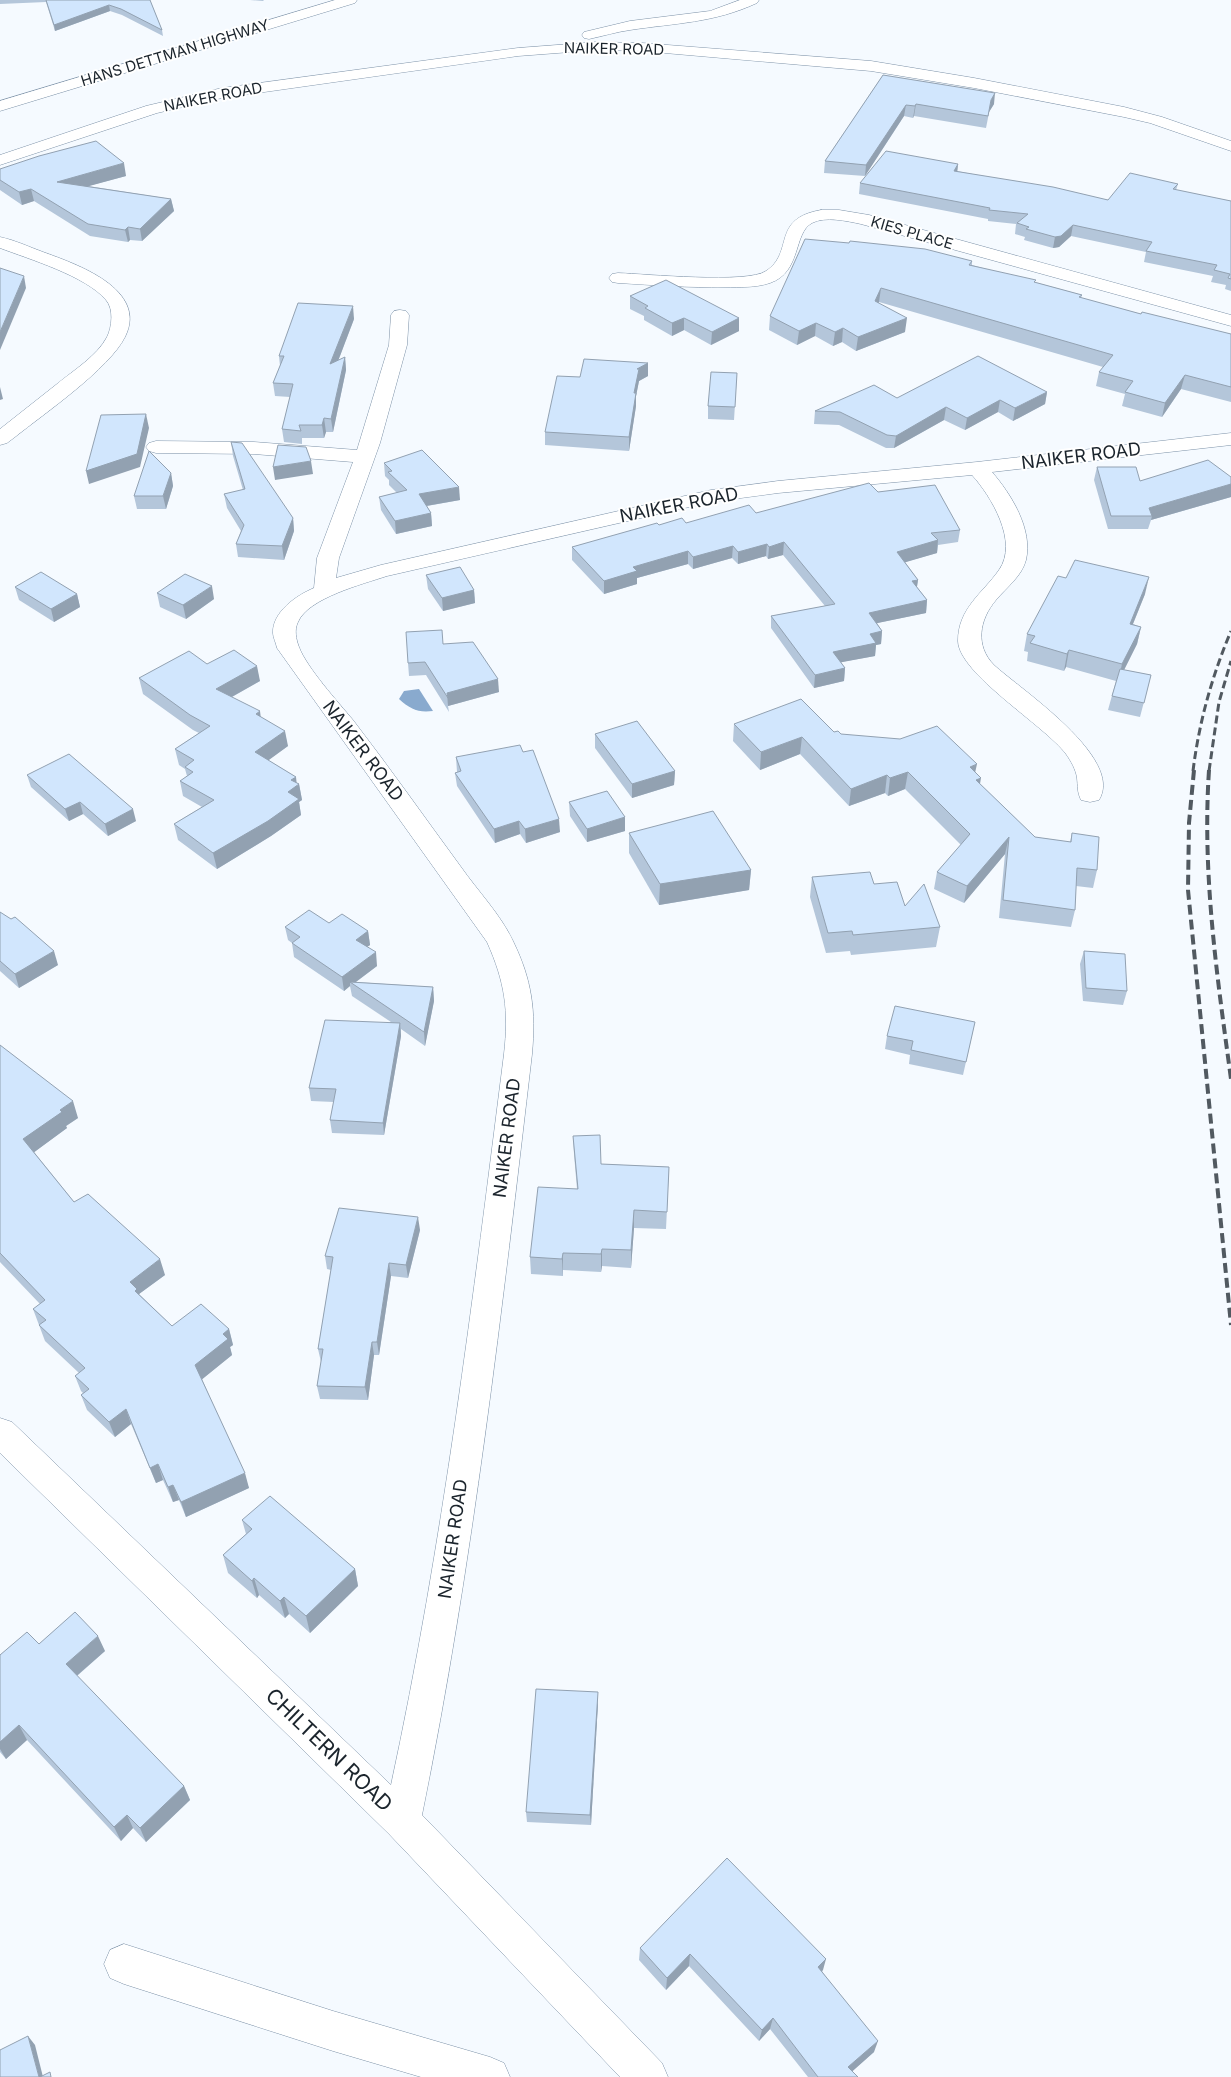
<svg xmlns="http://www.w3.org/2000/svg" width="1231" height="2077" font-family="Inter,sans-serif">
  <rect width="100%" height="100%" fill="#f5faff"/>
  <!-- water -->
  <path fill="#89aace" d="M419 689 433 711C418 713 410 709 399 699L404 691Z"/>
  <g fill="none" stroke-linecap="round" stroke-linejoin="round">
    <!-- minor casing -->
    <g stroke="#7d92a8" stroke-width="1">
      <g id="minor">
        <polygon points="335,0 357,0 355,3 0,111 0,101"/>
        <path d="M740 0H759L757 3C714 23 676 23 630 30 616 32 603 36 589 39L584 38 582 35 584 32 630 21 710 11Z"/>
        <polygon points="597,42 642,43 871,61 974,78 1124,107 1162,117 1231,141 1231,151 1150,123 1124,117 974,88 871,71 642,51 597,50 518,56 222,98 157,113 0,165 0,155 146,106 222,88 518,48"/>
        <path d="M821 210H839L869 215 1231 315V326L861 224C847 221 825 216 812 223 793 233 802 272 770 283 755 288 740 287 725 287 689 288 654 285 618 283L612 282 609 278 612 274 618 273C645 274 748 284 766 271 795 252 770 219 821 210Z"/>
        <path d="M0 237C15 240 29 247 43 252 76 264 149 289 125 337 109 369 45 413 15 437L7 443 0 445V429C19 414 38 399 57 384 74 370 97 356 107 337 112 327 114 309 106 300 86 276 29 259 0 248Z"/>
        <path d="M400 310 406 311 409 315 407 345 380 443 339 558 336 578 381 565 711 490 778 481 977 462 1231 433V445L992 472C1011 494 1033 529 1026 560 1022 576 1007 587 996 600 979 620 975 646 994 665 1020 689 1125 758 1099 800L1090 802 1081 800C1077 792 1078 786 1077 778 1076 770 1071 761 1066 754 1044 725 959 674 958 641 958 608 983 593 999 570 1019 542 991 496 972 475L778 493 711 502 387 576C363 584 308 598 298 622 294 630 296 639 299 647 307 668 338 702 353 720 390 768 425 818 461 867 477 890 501 915 513 941 532 980 536 1011 532 1054 502 1309 473 1564 422 1815L662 2063 668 2077H620L389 1834 0 1453V1418L12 1422 391 1785C443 1544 473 1299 504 1054 509 1011 505 982 487 942L277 648C276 643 273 637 273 633 272 612 297 595 314 588L317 558 353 462 254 454 156 453 149 451 146 447 149 443 156 441 254 442 357 450 389 345 391 315 394 311Z"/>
        <polygon points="124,1944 333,2011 490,2057 504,2063 510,2077 421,2077 333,2051 124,1984 110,1978 104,1964 110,1950"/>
      </g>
    </g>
    <!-- minor -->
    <use href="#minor" fill="#fff" fill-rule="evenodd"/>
    <!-- rail-far1 -->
    <g stroke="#515960" stroke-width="3" stroke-dasharray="8 4" stroke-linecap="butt">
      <path d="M1193 771C1199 722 1212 676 1231 631"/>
      <polyline points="1209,771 1219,702 1231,661"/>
    </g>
    <!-- rail -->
    <g stroke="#515960" stroke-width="4" stroke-dasharray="10 5" stroke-linecap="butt">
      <polyline points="1194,770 1189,823 1188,890 1231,1325"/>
      <path d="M1209 770C1202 874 1217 976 1231 1079"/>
    </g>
  </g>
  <!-- wall -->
  <g fill="#b4c6da">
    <polygon points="0,0 150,0 162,30 163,36 122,15 110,11 55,31 46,2 0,4"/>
    <polygon points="250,0 264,0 263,1"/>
    <polygon points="883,75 994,104 989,112 986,128 914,116 913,118 904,116 865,176 824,173 825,161"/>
    <polygon points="958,164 957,171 1108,200 1178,184 1176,190 1231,201 1231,291 1225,289 1226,285 1211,282 1213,276 1144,262 1146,252 1071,236 1059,247 1053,248 1024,240 1025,237 1015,234 1016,224 988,221 988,219 859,194 860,183"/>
    <polygon points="0,169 126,176 88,186 171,199 174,211 142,241 130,240 128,242 90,236 34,201 22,205 0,190"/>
    <polygon points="972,261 972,265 1082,295 1081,298 1141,314 1231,334 1231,402 1181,389 1162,417 1122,406 1125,394 1096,386 1099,372 1103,367 879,302 879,303 905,332 856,351 842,342 833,346 815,336 797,345 769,330 770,316"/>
    <polygon points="630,296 739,318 739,331 711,345 684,330 672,336 644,320 644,316 630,309"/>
    <polygon points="354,319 338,361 345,357 346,370 333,432 326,432 324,438 302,438 302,444 284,442 282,429 290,397 275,396 273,383 280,366 279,356"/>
    <polygon points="648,363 648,376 639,381 636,396 636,406 629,451 545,445 545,432 580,377"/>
    <polygon points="737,373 734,420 708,419 708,406"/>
    <polygon points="1047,392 1045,404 1013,421 998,412 965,430 944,420 894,448 886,448 839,425 814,424 815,411 897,398"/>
    <polygon points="231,442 293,518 294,531 284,560 238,557 236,544 241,531 227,508 224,494 243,490 233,456"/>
    <polygon points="384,463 460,500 427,506 431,513 432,526 396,534 381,510 379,497 397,493 389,485 389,480 385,476"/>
    <polygon points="1097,467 1140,481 1231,477 1231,497 1151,520 1148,529 1108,529 1094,480"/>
    <polygon points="171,473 173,486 166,509 137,509 134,496"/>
    <polygon points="878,492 960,530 958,542 938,545 937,553 905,562 918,580 917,587 927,600 926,613 877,623 882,631 881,644 876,645 875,656 841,662 845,668 844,681 814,688 771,628 771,616 825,606 783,555 768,559 766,556 738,564 732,558 693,569 688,564 637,578 637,584 604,594 572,560 572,547 659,525 686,523 756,513"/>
    <polygon points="426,575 474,590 475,603 443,611 428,589"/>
    <polygon points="15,587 77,594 80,607 54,622 19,600"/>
    <polygon points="157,593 214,599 186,619 160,607"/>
    <polygon points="1145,594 1133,624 1141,627 1137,644 1124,670 1151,675 1140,717 1108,710 1116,681 1066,667 1064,671 1027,661 1028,652 1024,651 1027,634"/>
    <polygon points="443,644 499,692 448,706 449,712 426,675 409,676 408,663"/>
    <polygon points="207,664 260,681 232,697 261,717 288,746 268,760 296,777 296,783 299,784 302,800 299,802 301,815 271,836 217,869 178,840 174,824 202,807 183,796 180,781 187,776 185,769 179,765 175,749 199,733 193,730 143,694 139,678"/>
    <polygon points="734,724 834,732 975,772 980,784 1035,837 1070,842 1072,833 1097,870 1093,888 1076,886 1075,910 1071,927 999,918 1005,854 964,903 934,889 937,872 961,845 905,789 888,796 885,793 849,806 800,754 760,770 733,741"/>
    <polygon points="595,734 675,771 674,785 632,798 595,748"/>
    <polygon points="456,757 560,832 526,843 520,834 495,843 457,786 455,773 457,772"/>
    <polygon points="27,775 136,821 108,836 83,814 69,821 31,787"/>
    <polygon points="569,802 625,831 587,842 570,816"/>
    <polygon points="629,833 751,870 749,890 659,905 629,853"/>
    <polygon points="812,877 874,884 905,906 940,927 936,947 851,955 850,951 826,953 810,897"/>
    <polygon points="0,912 58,965 19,988 0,971"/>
    <polygon points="329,923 368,931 370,945 367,947 377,966 356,982 433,987 434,1001 425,1046 401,1029 401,1036 384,1135 332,1133 330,1120 334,1102 311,1101 309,1088 391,1022 352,996 350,986 344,991 294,957 292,943 288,940 285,927"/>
    <polygon points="1084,951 1127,991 1123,1005 1083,1001 1080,964"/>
    <polygon points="975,1022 963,1075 909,1064 910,1055 885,1049 887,1036"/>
    <polygon points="0,1045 78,1118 66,1126 67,1128 34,1152 74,1202 165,1275 139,1294 172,1326 229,1329 233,1345 230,1347 232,1355 202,1379 249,1488 186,1517 179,1500 173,1502 163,1480 156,1483 131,1424 115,1437 87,1410 81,1395 83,1393 81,1391 75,1376 79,1373 45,1341 33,1309 40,1304 0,1262"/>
    <polygon points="573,1136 601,1164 669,1167 666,1229 634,1228 631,1268 602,1266 601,1272 563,1270 563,1276 531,1274 530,1257 577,1189 574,1154"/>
    <polygon points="420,1230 408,1278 391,1276 379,1355 374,1355 368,1400 320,1399 317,1386 321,1362 318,1349 331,1270 327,1269 325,1256"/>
    <polygon points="242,1520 355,1569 358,1586 310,1633 289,1614 285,1618 259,1595 257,1598 228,1573 223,1555 246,1534"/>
    <polygon points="39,1644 105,1651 77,1676 184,1786 190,1800 146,1842 133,1828 121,1841 27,1740 6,1759 0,1752 0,1655"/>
    <polygon points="598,1703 591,1825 527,1822 526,1812"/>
    <polygon points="640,1948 823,1970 822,1971 874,2052 852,2071 858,2077 808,2077 770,2029 759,2041 689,1966 666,1990 639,1960"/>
  </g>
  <!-- shaded-wall -->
  <g fill="#92a1b1">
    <polygon points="109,5 110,11 55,31 54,25"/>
    <polygon points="995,93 994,104 989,112 986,128 991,100"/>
    <polygon points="916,104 914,116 913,118 915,106"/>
    <polygon points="906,105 904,116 865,176 866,165"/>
    <polygon points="124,163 126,176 60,194 57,182"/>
    <polygon points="958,164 957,175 954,171"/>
    <polygon points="31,189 34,201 22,205 19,192"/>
    <polygon points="171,199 174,211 142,241 140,229"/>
    <polygon points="1073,225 1071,236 1059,247 1053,248 1055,237"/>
    <polygon points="128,227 130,240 128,242 125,230"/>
    <polygon points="24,276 26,288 0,350 0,332"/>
    <polygon points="881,288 879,302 874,315 875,301"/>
    <polygon points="353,306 354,319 332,377 330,364"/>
    <polygon points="684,318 684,330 672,336 672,323"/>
    <polygon points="739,318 739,331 711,345 712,332"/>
    <polygon points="907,318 905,332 856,351 858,337"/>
    <polygon points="816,323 815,336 797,345 799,331"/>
    <polygon points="843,328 842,342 833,346 835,332"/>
    <polygon points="345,357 346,370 333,432 331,419"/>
    <polygon points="648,363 648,376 639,381 636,396 636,406 629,451 629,437 637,369"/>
    <polygon points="1185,375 1181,389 1162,417 1165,403"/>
    <polygon points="0,387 3,399 0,400"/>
    <polygon points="1047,392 1045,404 1013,421 1015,408"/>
    <polygon points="1000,400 998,412 965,430 967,418"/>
    <polygon points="946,407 944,420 894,448 896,436"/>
    <polygon points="146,414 149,428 140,467 89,484 86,471"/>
    <polygon points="324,418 326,432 324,438 322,425"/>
    <polygon points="311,461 313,474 275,480 273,467"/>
    <polygon points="171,473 173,486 166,509 163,496"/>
    <polygon points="1231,484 1231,497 1151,520 1152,516 1149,508"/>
    <polygon points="459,487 460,500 420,507 419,494"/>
    <polygon points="431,513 432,526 396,534 395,521"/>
    <polygon points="293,518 294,531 284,560 282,546"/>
    <polygon points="938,540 937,553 896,565 897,552"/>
    <polygon points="784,542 783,555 768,559 769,547"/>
    <polygon points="767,544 766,556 738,564 738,552"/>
    <polygon points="733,546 732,558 693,569 693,557"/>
    <polygon points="688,551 688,564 637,578 637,584 604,594 604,581 633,567"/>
    <polygon points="1149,577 1145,594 1126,641 1130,624"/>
    <polygon points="918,580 916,592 912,581"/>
    <polygon points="212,586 214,599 186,619 183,605"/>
    <polygon points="474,590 475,603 443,611 442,598"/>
    <polygon points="77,594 80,607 54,622 51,609"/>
    <polygon points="927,600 926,613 868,625 869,613"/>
    <polygon points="1141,627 1137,644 1118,682 1122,664"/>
    <polygon points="882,631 881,644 876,645 875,656 832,664 833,652 870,634"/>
    <polygon points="1069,650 1066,667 1064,671 1067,654"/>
    <polygon points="257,666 260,681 219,704 216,689"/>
    <polygon points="845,668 844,681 814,688 815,675"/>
    <polygon points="498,679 499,692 448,706 447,693"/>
    <polygon points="260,711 262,727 256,714"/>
    <polygon points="285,731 288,746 258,768 255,752"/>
    <polygon points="802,737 800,754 760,770 761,752"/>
    <polygon points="977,764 973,782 970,767"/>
    <polygon points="675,771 674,785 632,798 632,784"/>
    <polygon points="908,772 905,789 888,796 890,778"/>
    <polygon points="887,775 885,793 849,806 851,789"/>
    <polygon points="296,777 297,786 299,784 302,800 299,802 301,815 271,836 217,869 213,853 288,792 291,780"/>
    <polygon points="981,778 978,795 976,780"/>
    <polygon points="80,802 83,814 69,821 65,809"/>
    <polygon points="133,809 136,821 108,836 105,824"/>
    <polygon points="625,817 625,831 587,842 587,829"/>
    <polygon points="559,819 560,832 526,843 525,829"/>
    <polygon points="519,821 520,834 495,843 494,829"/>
    <polygon points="1009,837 1005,854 964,903 967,886"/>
    <polygon points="751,870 749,890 659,905 660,884"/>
    <polygon points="368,931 370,945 358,953 356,940"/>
    <polygon points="54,951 58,965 19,988 15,974"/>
    <polygon points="376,952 377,966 353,984 350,982 350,986 344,991 342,977"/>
    <polygon points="433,987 434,1001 425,1046 424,1032"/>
    <polygon points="400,1023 401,1036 384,1135 383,1123"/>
    <polygon points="73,1101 78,1118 66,1126 67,1128 29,1156 23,1139 60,1110"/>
    <polygon points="634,1210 634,1228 631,1268 631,1250"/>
    <polygon points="418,1217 420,1230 408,1278 406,1265"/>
    <polygon points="602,1249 602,1266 601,1272 601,1254"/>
    <polygon points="563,1253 563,1276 562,1259"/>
    <polygon points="160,1259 165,1275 139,1294 140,1307 130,1282"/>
    <polygon points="389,1263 391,1276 379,1355 377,1342"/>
    <polygon points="229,1329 233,1345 230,1347 232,1355 200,1381 195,1365 223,1334"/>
    <polygon points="372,1342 374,1355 368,1400 365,1387"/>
    <polygon points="126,1409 131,1424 115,1437 109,1422"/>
    <polygon points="158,1464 163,1480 156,1483 150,1468"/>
    <polygon points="245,1473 249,1488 186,1517 181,1502"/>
    <polygon points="173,1485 179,1500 173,1502 168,1487"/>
    <polygon points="355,1569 358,1586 310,1633 306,1616"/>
    <polygon points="254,1578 259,1595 257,1598 252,1581"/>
    <polygon points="284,1597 289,1614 285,1618 280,1601"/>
    <polygon points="98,1636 105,1651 73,1679 66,1664"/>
    <polygon points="598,1692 598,1703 591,1825 590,1815"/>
    <polygon points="19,1725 27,1740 6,1759 0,1749 0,1742"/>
    <polygon points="184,1786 190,1800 146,1842 140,1828"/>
    <polygon points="127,1815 133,1828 121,1841 114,1827"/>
    <polygon points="690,1954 689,1966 666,1990 667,1978"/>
    <polygon points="826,1959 823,1970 815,1978 818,1967"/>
    <polygon points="773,2018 770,2029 759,2041 762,2030"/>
    <polygon points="28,2036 35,2045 43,2077 39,2077"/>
    <polygon points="878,2041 874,2052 846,2077 848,2067"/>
  </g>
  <!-- building -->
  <g fill="#d1e6fd" stroke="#92a1b1">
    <polygon points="46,0 150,0 162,30 121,9 109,5 54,25"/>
    <polygon points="883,75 995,93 991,100 988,116 916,104 915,106 906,105 866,165 825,161"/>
    <polygon points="96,141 124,163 57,182 171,199 140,229 128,227 125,230 88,224 31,189 19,192 0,180 0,169 39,156"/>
    <polygon points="886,151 958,164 954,171 1053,187 1108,200 1130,173 1178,184 1173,189 1231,201 1231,279 1228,278 1230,274 1214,270 1217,265 1146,251 1152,242 1073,225 1061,236 1055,237 1026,229 1029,227 1017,223 1028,214 989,210 990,208 860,183"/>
    <polygon points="805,239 849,243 850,241 925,249 972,261 969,265 1036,280 1034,282 1082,295 1079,297 1141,314 1142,312 1231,334 1231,387 1185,375 1165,403 1125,392 1133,381 1099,372 1113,355 881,288 875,301 907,318 858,337 843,328 835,332 816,323 799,331 770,316"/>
    <polygon points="0,268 24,276 0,332"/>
    <polygon points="666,280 739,318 712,332 684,318 672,323 645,308 648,306 630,296"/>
    <polygon points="298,303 353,306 330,364 345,357 331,419 324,418 322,425 299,425 301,431 282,429 293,384 273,383 284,356 279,356"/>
    <polygon points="978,356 1047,392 1015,408 1000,400 967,418 946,407 896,436 887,435 840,412 815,411 874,385 897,398"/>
    <polygon points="584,359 648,363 637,369 639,369 634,393 636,393 629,437 545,432 557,376 580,377"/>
    <polygon points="711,372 737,373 735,407 708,406"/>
    <polygon points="146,414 137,454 86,471 101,415"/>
    <polygon points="231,442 242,443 293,518 282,546 236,544 244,525 224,494 245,489"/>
    <polygon points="278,445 306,447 311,461 273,467"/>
    <polygon points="422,450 459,487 419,494 431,513 395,521 379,497 407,490 388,472 392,471 384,463"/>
    <polygon points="149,451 171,473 163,496 134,496"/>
    <polygon points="1208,460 1231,477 1231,484 1149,508 1152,516 1111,516 1097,467 1136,467 1140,481"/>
    <polygon points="869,483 878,492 935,485 960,530 931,533 938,540 897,552 918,580 912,581 927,600 869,613 882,631 870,634 876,643 833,652 845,668 815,675 771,616 835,604 784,542 769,547 767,544 738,552 733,546 693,557 688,551 633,567 637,571 604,581 572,547 657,523 659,525 682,518 686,523 749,505 756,513"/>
    <polygon points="1075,560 1149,577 1130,624 1141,627 1122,664 1069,650 1067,654 1030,643 1035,636 1027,634 1058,576 1066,578"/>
    <polygon points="460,567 474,590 442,598 426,575"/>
    <polygon points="41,572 77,594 51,609 15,587"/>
    <polygon points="185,574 212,586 183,605 157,593"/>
    <polygon points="442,630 443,644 473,642 498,679 447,693 448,698 425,662 408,663 406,632"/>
    <polygon points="234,650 257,666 216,689 260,711 256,714 285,731 255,752 296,777 291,780 299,784 288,792 299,799 268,821 213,853 174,824 214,800 180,781 193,772 185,767 194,760 175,749 210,726 190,715 139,678 189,651 207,664"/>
    <polygon points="1120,669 1151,675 1144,703 1112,696"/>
    <polygon points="801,699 834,732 838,731 841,734 900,739 937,726 977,764 970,767 981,778 976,780 1035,837 1071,842 1072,833 1099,837 1097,870 1077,868 1075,910 1003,900 1009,837 967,886 937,872 970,834 908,772 890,778 887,775 851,789 802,737 761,752 734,724"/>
    <polygon points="637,721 675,771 632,784 595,734"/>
    <polygon points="520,745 523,752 533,750 559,819 525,829 519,821 494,829 455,773 461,771 456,757"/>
    <polygon points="69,754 133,809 105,824 80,802 65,809 27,775"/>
    <polygon points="607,791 625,817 587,829 569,802"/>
    <polygon points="713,811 751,870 660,884 629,833"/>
    <polygon points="870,872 874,884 897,882 905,906 924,884 940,927 853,935 852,931 828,933 812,877"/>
    <polygon points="309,910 329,923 342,914 368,931 356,940 376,952 342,977 292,943 300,937 285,927"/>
    <polygon points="0,912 11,919 15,917 54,951 15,974 0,961"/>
    <polygon points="1084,951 1125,954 1127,991 1086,988"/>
    <polygon points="350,982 433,987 424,1032"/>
    <polygon points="895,1006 975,1022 966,1062 911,1050 913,1041 887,1036"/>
    <polygon points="325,1020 400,1023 383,1123 330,1120 336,1089 309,1088"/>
    <polygon points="0,1045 73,1101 60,1110 62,1112 23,1139 74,1202 88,1194 160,1259 130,1282 137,1289 135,1291 172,1326 201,1304 229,1329 223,1334 228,1339 195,1365 245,1473 181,1502 173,1485 168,1487 158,1464 150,1468 126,1409 109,1422 81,1395 89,1389 75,1376 85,1368 39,1325 46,1320 33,1309 45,1300 0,1253"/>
    <polygon points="600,1135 601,1164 669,1167 667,1212 634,1210 631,1250 602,1249 601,1254 563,1253 562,1259 530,1257 538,1187 578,1189 573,1136"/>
    <polygon points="339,1208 418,1217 406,1265 389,1263 377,1342 372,1342 365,1387 317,1386 323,1349 318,1349 333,1257 325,1256"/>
    <polygon points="270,1496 355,1569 306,1616 284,1597 280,1601 254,1578 252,1581 223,1555 252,1529 242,1520"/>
    <polygon points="75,1612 98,1636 66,1664 184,1786 140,1828 127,1815 114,1827 19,1725 0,1742 0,1655 27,1632 39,1644"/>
    <polygon points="536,1689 598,1692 590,1815 526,1812"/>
    <polygon points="727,1858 826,1959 818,1967 878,2041 848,2067 858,2077 818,2077 773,2018 762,2030 690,1954 667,1978 640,1948"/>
    <polygon points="28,2036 39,2077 0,2077 0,2050"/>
    <polygon points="50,2072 51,2077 40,2077"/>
  </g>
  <g text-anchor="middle" stroke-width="4" stroke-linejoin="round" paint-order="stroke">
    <!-- far-street labels -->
    <g font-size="15" fill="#1b242c" stroke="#fff">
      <text transform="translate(614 49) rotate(1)" y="5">NAIKER ROAD</text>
      <text transform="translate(175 53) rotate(-17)" y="5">HANS DETTMAN HIGHWAY</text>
      <text transform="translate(213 97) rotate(-11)" y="5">NAIKER ROAD</text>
      <text transform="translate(912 233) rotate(16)" y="5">KIES PLACE</text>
    </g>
    <!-- street labels -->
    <g font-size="18" fill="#1b242c" stroke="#fff">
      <text transform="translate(1081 456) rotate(-7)" y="6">NAIKER ROAD</text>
      <text transform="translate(679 505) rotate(-11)" y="6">NAIKER ROAD</text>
      <text transform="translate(363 751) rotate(53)" y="6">NAIKER ROAD</text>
      <text transform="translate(507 1138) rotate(-83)" y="6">NAIKER ROAD</text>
      <text transform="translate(453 1539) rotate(-82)" y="6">NAIKER ROAD</text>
    </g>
    <!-- near-street labels -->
    <g font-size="21" fill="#1b242c" stroke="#fff">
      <text transform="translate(329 1750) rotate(44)" y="7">CHILTERN ROAD</text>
    </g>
  </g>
</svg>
